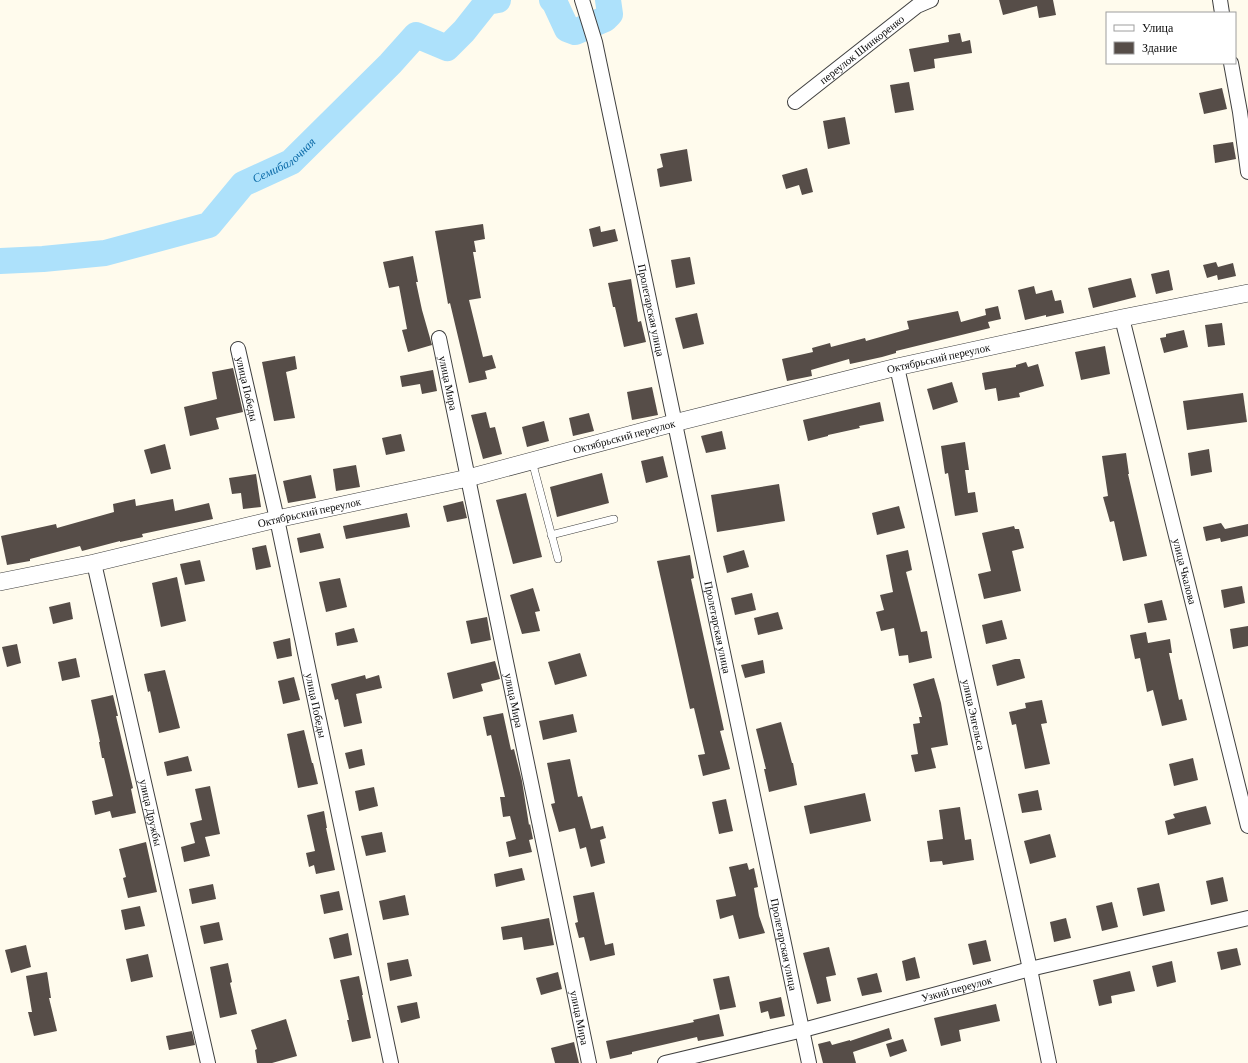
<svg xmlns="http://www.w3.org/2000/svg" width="1248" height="1063" font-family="'Crimson Pro',serif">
  <rect width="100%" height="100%" fill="#fffbed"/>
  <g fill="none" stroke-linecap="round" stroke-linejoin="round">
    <!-- river -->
    <g stroke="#ade1fb" stroke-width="26">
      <polyline points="552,0 554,1 567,29 575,32 605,19 610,14 608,0"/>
      <path id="s1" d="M0 261 43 259 105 253 209 225 243 184 291 162 390 64 416 35 447 48 464 31 487 2 498 0"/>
    </g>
  </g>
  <!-- building -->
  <g fill="#564d48">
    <polygon points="999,0 1053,0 1056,15 1039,18 1037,6 1003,15"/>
    <polygon points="960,33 962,42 970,40 972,53 934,59 935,68 914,72 909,49 949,42 948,35"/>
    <polygon points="909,82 914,110 895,113 890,85"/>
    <polygon points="1222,88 1227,109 1204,114 1199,93"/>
    <polygon points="845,117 850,144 828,149 823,121"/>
    <polygon points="1233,142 1236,159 1215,163 1213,145"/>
    <polygon points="687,149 692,181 660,187 657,169 663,167 660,154"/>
    <polygon points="807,168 813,192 802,195 799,185 786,189 782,175"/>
    <polygon points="483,224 485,239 474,241 476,252 473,252 481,298 469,300 483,357 492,355 496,368 485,371 487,379 469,383 450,303 448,304 435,231"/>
    <polygon points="600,226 601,232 615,229 618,241 593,247 589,229"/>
    <polygon points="413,256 418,282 416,282 422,310 432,345 408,352 402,330 407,329 399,286 389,288 383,262"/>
    <polygon points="690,257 695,284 676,288 671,260"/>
    <polygon points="1216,262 1218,267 1233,263 1236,276 1218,280 1217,275 1207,278 1203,265"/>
    <polygon points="1169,270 1173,290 1156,294 1151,274"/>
    <polygon points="1131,278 1136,297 1093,308 1088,288"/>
    <polygon points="631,279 638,322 641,321 646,342 624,347 615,307 613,307 608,283"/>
    <polygon points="1034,286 1036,294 1052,290 1055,301 1061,300 1064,313 1046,317 1046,315 1025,320 1018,290"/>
    <polygon points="998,306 1001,319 988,322 990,328 896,351 896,353 882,357 850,364 849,359 811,370 812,376 787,381 782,359 813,352 812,348 830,343 831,347 865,338 866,341 909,329 907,321 958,311 961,322 986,315 985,309"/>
    <polygon points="697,313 704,344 683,349 675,318"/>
    <polygon points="1222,323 1225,345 1208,347 1205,325"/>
    <polygon points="1184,330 1188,347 1164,353 1160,338 1166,337 1166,334"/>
    <polygon points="1105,346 1110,374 1081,380 1075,352"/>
    <polygon points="295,356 297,369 286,372 295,418 274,421 262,362"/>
    <polygon points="1026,362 1028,367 1038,364 1044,386 1019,393 1020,397 998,401 996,388 985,390 982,373 1016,367 1016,365"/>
    <polygon points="233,368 243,412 216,418 219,429 190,436 184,407 217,399 212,372"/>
    <polygon points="433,370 437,391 422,394 420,384 402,387 400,376"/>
    <polygon points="952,382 958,402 933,410 927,389"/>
    <polygon points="652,387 658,415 632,420 627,392"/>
    <polygon points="1243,393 1247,422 1187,430 1183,401"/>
    <polygon points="880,402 884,421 859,426 860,428 828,435 828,436 808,441 803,420"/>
    <polygon points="486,412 490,428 495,427 502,454 483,459 471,415"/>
    <polygon points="589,413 594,431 573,436 569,418"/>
    <polygon points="544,421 549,441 527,447 522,427"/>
    <polygon points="722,431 726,449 706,453 701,436"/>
    <polygon points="401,434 405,451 386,455 382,438"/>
    <polygon points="965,442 969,470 965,470 968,493 975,492 978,512 955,516 948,473 945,474 941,446"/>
    <polygon points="165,444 171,469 151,474 144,450"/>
    <polygon points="1209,449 1212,472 1191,476 1188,453"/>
    <polygon points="1126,453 1129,474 1128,474 1147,556 1123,561 1114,521 1110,522 1103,497 1108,496 1102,456"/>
    <polygon points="663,456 668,477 646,483 641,461"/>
    <polygon points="356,465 360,487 336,491 333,469"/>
    <polygon points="602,473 609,503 557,517 550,487"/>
    <polygon points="256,474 261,507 243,509 241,493 232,494 229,478"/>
    <polygon points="311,475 316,498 288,503 283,481"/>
    <polygon points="779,484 785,521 717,532 711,495"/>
    <polygon points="526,493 542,557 513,564 496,500"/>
    <polygon points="135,499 136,506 173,499 175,511 209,503 213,519 142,534 143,537 120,542 120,541 82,551 80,546 30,559 30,561 7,565 1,536 56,524 57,528 114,512 113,504"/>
    <polygon points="463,501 467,518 447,522 443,506"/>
    <polygon points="899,506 905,528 877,535 872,513"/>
    <polygon points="407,513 410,527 346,539 343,526"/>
    <polygon points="1221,523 1225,529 1248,524 1248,536 1221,542 1220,538 1206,541 1203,527"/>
    <polygon points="1014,526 1015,529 1019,529 1024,548 1012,551 1021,591 984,599 978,574 991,571 982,533"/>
    <polygon points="320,533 324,548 300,553 297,538"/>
    <polygon points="266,545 271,567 256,570 252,548"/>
    <polygon points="744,550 749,567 727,573 723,556"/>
    <polygon points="908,550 912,570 906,572 921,632 927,631 932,658 909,663 908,655 899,656 894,628 881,631 876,612 884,610 880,595 893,592 886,555"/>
    <polygon points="690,555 694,578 691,579 724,730 720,731 730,769 703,776 698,755 705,754 694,708 690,709 657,561"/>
    <polygon points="200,560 205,581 185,585 180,564"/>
    <polygon points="177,577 186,621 161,627 152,583"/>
    <polygon points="340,578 347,607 326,612 319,582"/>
    <polygon points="1242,586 1245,603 1224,608 1221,590"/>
    <polygon points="533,588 540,611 535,612 540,631 522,634 510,595"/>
    <polygon points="752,593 756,610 735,615 731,598"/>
    <polygon points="1162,600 1167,620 1148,623 1144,604"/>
    <polygon points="70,602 73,619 53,624 49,607"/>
    <polygon points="778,612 783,629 758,635 754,618"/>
    <polygon points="487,617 491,640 471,644 466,621"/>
    <polygon points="1002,620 1007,639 986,644 982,625"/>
    <polygon points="1248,626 1248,646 1233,649 1230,629"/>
    <polygon points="354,628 358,642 337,646 335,633"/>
    <polygon points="1146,632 1148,643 1170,639 1172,653 1169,653 1179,700 1182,699 1187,720 1162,726 1153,690 1147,692 1140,658 1135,659 1130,635"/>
    <polygon points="290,638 292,656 277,659 273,642"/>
    <polygon points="17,644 21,663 7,667 2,647"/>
    <polygon points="580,653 587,676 555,685 548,662"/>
    <polygon points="76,658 80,677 62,681 58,662"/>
    <polygon points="1015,659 1020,659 1025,678 997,686 992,665"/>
    <polygon points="763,660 765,673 745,678 741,665"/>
    <polygon points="495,661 500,679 481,684 483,691 453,699 447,673"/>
    <polygon points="165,670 180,728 159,733 150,691 148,692 144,674"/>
    <polygon points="365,675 366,679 379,675 382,688 356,694 362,723 344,727 338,699 335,700 331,684"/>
    <polygon points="294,677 300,700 283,704 278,681"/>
    <polygon points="934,678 941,703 948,745 931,748 936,768 915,772 911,755 918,754 913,724 920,723 919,717 922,717 913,684"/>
    <polygon points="113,695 118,716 116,716 133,788 131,789 136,813 112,818 110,811 95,815 92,801 113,796 104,758 102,758 99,742 100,742 91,700"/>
    <polygon points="1042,700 1047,723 1041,724 1050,764 1025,769 1016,724 1012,725 1009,712 1026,708 1025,703"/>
    <polygon points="503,713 511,750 514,749 522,781 529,825 530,824 533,839 529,840 532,852 509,857 506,842 516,839 510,816 503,817 500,797 505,797 491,735 487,736 483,717"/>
    <polygon points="573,714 577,732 543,740 539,721"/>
    <polygon points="781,722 792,763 793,763 797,785 769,792 764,769 766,769 756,729"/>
    <polygon points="304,730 312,763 313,763 318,784 298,788 287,734"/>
    <polygon points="362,749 365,765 349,769 345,753"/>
    <polygon points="188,756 192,771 167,776 164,762"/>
    <polygon points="1193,758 1198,780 1174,786 1169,764"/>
    <polygon points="570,759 578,797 582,796 591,829 603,826 606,838 600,840 605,863 591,867 586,847 580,849 575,828 559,832 551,804 555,803 547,763"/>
    <polygon points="210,786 220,834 205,837 210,856 184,862 181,847 195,843 190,823 202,820 195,789"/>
    <polygon points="374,787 378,806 359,811 355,791"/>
    <polygon points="1038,790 1042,810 1022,813 1018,794"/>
    <polygon points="865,793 871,821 810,834 804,806"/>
    <polygon points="726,799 733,831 719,834 712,802"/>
    <polygon points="1206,806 1211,824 1168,835 1165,821 1175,818 1173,814"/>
    <polygon points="960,807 965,840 971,839 974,860 943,865 942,861 930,862 927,841 943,839 939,810"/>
    <polygon points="324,811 327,828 326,828 335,870 316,874 314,865 309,867 306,853 315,851 307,815"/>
    <polygon points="382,832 386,852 366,856 361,836"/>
    <polygon points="1050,834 1056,857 1030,864 1024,841"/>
    <polygon points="146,842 157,892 128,898 123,878 126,877 119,849"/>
    <polygon points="747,863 749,870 754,868 758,887 754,888 759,916 765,933 739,939 733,915 720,919 716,900 736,896 729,867"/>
    <polygon points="522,868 525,880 496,887 494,874"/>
    <polygon points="1223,877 1228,901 1211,905 1206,881"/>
    <polygon points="1159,883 1165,911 1143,916 1137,888"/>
    <polygon points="213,884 216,899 192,904 189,889"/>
    <polygon points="339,891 343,910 324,914 320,895"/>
    <polygon points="594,892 605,945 613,943 615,955 590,961 584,937 579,938 575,923 578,922 573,896"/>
    <polygon points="405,895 409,915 383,920 379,901"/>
    <polygon points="1112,902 1118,927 1102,931 1096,906"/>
    <polygon points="140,906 145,926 125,930 121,910"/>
    <polygon points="549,918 554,945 524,950 522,937 503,940 501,927"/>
    <polygon points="1066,918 1071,938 1054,942 1050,922"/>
    <polygon points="219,922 223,940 204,944 200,926"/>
    <polygon points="348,933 352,955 334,959 329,938"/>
    <polygon points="986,940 991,961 973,965 968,944"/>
    <polygon points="26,945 31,967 11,973 5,950"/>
    <polygon points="829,947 836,975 826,977 831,1001 817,1004 803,953"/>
    <polygon points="1237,948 1241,965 1221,970 1217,952"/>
    <polygon points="148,954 153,977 131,982 126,959"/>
    <polygon points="915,957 920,978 906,981 902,961"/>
    <polygon points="408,959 412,976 390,981 387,963"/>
    <polygon points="1172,961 1176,982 1157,987 1152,966"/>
    <polygon points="228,963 232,982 230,983 237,1014 220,1018 210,967"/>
    <polygon points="1130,971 1135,991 1111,996 1112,1003 1099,1006 1093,980"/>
    <polygon points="47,972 51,998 49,998 57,1031 34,1036 28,1012 32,1012 26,976"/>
    <polygon points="558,972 562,989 541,995 536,978"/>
    <polygon points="877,973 882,992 862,996 857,978"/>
    <polygon points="359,976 363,995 362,995 371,1038 352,1042 347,1020 349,1020 340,980"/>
    <polygon points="729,976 736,1007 720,1010 713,979"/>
    <polygon points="781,997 785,1016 770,1019 768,1011 761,1013 759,1002"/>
    <polygon points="417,1002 420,1018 401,1023 397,1006"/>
    <polygon points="996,1004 1000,1021 959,1030 961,1041 941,1046 934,1018"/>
    <polygon points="719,1014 724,1036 698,1041 697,1037 632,1052 632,1054 610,1059 606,1041 694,1022 693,1020"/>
    <polygon points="286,1019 297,1056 272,1063 257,1063 255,1050 257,1049 251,1030"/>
    <polygon points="889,1028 892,1039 853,1052 856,1063 823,1063 818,1044 830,1041 832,1045 850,1040 850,1041"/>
    <polygon points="192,1031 195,1045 169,1050 166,1036"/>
    <polygon points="903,1039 907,1051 890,1057 886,1044"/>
    <polygon points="574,1042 579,1063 555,1063 551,1048"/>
  </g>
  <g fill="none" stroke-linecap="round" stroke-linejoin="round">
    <!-- service casing -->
    <g stroke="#404040" stroke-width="8">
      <g id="service">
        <polyline points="532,461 558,559"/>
        <polyline points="551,535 614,519"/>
      </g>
    </g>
    <!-- minor casing -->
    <g stroke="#404040" stroke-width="16">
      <g id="minor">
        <path id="s2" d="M582 0 595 42 809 1063"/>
        <polyline points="1220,0 1222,13"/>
        <polyline points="1231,63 1240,112 1248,172"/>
        <path id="s3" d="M795 102 917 6 931 0"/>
        <path id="s4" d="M1122 318 1248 826"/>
        <path id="s5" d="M439 338 589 1063"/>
        <path id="s6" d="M238 349 277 519 391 1063"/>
        <path id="s7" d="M897 367 1030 969 1049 1063"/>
        <path id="s8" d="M94 563 208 1063"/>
        <path id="s9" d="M665 1063 803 1030 1030 969 1248 918"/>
      </g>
    </g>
    <!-- tertiary casing -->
    <g stroke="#404040" stroke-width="18">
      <g id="tertiary">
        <path id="s10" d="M0 582 94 563 277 519 468 478 674 423 897 367 1122 318 1248 293"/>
      </g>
    </g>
    <!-- service -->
    <use href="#service" stroke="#fff" stroke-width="7"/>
    <!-- minor -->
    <use href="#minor" stroke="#fff" stroke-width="14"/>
    <!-- tertiary -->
    <use href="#tertiary" stroke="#fff" stroke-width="17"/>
  </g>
  <g text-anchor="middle" stroke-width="4" stroke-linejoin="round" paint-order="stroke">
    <!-- street labels -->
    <g font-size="11" fill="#0d0d0d" stroke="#fff">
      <text dy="4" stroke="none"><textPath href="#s3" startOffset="85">переулок Шинкоренко</textPath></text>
      <text dy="4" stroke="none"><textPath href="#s2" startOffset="318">Пролетарская улица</textPath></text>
      <text dy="4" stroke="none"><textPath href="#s10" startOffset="965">Октябрьский переулок</textPath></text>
      <text dy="4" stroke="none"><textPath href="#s5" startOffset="46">улица Мира</textPath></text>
      <text dy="4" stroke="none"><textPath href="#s6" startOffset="41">улица Победы</textPath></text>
      <text dy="4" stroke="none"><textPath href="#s10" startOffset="641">Октябрьский переулок</textPath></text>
      <text dy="4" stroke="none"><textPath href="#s10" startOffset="317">Октябрьский переулок</textPath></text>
      <text dy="4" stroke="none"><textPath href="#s4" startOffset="261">улица Чкалова</textPath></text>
      <text dy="4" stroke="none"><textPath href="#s2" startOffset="642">Пролетарская улица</textPath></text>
      <text dy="4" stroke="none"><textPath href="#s5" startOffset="370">улица Мира</textPath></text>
      <text dy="4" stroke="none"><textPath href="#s6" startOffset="365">улица Победы</textPath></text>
      <text dy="4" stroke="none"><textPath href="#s7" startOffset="356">улица Энгельса</textPath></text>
      <text dy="4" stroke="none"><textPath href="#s8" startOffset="256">улица Дружбы</textPath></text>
      <text dy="4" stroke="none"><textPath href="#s2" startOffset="966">Пролетарская улица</textPath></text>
      <text dy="4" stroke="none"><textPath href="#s9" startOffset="301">Узкий переулок</textPath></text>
      <text dy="4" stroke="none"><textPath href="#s5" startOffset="694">улица Мира</textPath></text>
    </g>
    <!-- water labels -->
    <g font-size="12" font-style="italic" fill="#0c6ba8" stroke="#fff">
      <text dy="4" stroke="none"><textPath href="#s1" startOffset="314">Семибалочная</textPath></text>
    </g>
  </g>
  <!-- legend -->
  <rect x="1106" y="12" width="130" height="52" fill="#ffffff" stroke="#9e9e9e"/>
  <rect x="1114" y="25" width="20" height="6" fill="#ffffff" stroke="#9e9e9e"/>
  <text x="1142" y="32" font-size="12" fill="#0d0d0d">Улица</text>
  <rect x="1114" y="42" width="20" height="12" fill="#564d48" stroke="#9e9e9e"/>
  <text x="1142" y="52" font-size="12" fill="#0d0d0d">Здание</text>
</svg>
